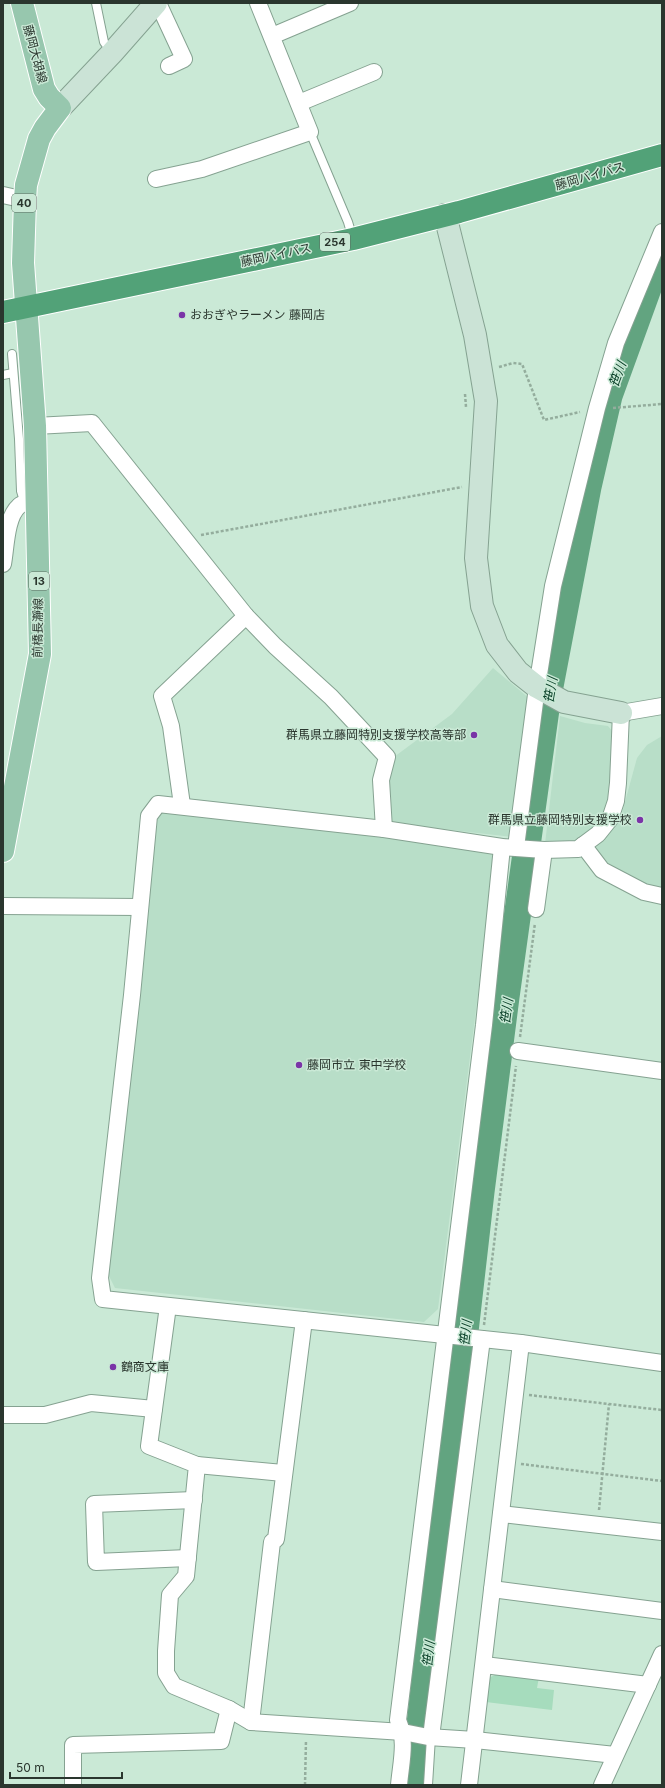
<svg xmlns="http://www.w3.org/2000/svg" width="665" height="1788" font-family="Inter,'Noto Sans JP',sans-serif">
  <rect width="100%" height="100%" fill="#cae9d6"/>
  <!-- built -->
  <g fill="#b8dec8">
    <polygon points="493,668 530,699 512,837 391,823 388,779 394,757 452,714"/>
    <polygon points="560,716 585,723 608,726 612,731 614,785 607,806 594,827 570,844 545,844"/>
    <polygon points="662,736 662,890 647,886 613,867 597,853 596,844 612,827 622,813 637,758 647,745"/>
    <polygon points="165,809 489,850 495,860 438,1309 424,1322 115,1288 106,1270 157,817"/>
  </g>
  <!-- green -->
  <polygon fill="#a6dcbd" points="500,1673 539,1677 537,1688 554,1690 552,1710 486,1702 488,1678"/>
  <g fill="none" stroke-linecap="round" stroke-linejoin="round">
    <!-- river -->
    <polyline stroke="#62a480" stroke-width="27" points="413,1785 481,1192 506,997 547,702 588,487 609,396 662,250"/>
    <!-- lane casing -->
    <g stroke="#85a291" stroke-width="10">
      <g id="lane">
        <polyline points="96,3 104,42 112,53"/>
        <polyline points="310,132 348,222 353,239"/>
        <polyline points="12,354 19,439 21,491 25,504"/>
        <polyline points="3,375 13,373"/>
        <polyline points="428,1785 431,1737"/>
      </g>
    </g>
    <!-- street casing -->
    <g stroke="#85a291" stroke-width="18">
      <g id="street">
        <polyline points="158,3 184,59 169,66"/>
        <polyline points="272,36 350,3"/>
        <polyline points="299,103 374,72"/>
        <polyline points="156,179 202,169 310,132 258,3"/>
        <polyline points="3,195 25,200"/>
        <polyline points="35,426 92,423 246,616 275,646 331,697 387,757 381,780 384,829"/>
        <path d="M3 564C6 548 6 517 19 506 23 502 32 502 37 500"/>
        <polyline points="662,706 621,713 618,783 616,801 610,819 598,834 578,849 544,850 502,847 384,829 158,804 149,816 132,995 100,1278 103,1299 521,1343 662,1363"/>
        <polyline points="182,805 171,726 162,696 246,616"/>
        <polyline points="583,845 602,870 644,892 662,896"/>
        <polyline points="516,847 537,687 553,586 597,408 616,343 662,232"/>
        <polyline points="3,906 140,907"/>
        <polyline points="536,909 544,850"/>
        <polyline points="518,1051 662,1071"/>
        <polyline points="168,1306 149,1446 197,1465 186,1576 170,1595 166,1651 166,1673 174,1686 229,1709 251,1722 403,1732 428,1737 475,1740 615,1755"/>
        <polyline points="3,1415 45,1415 91,1403 154,1409"/>
        <polyline points="197,1465 283,1473"/>
        <polyline points="501,1514 662,1532"/>
        <polyline points="188,1558 96,1562 94,1504 194,1500"/>
        <polyline points="492,1589 662,1611"/>
        <polyline points="484,1665 648,1685"/>
        <polyline points="251,1722 272,1542 276,1539 304,1320"/>
        <polyline points="431,1737 482,1339"/>
        <polyline points="73,1785 73,1745 221,1741 229,1709"/>
        <path d="M399 1785C401 1762 407 1742 398 1720L484 1025 502 847"/>
        <polyline points="469,1785 521,1343"/>
        <polyline points="602,1785 662,1654"/>
      </g>
    </g>
    <!-- secondary casing -->
    <g stroke="#85a291" stroke-width="24">
      <g id="secondary">
        <polyline points="60,108 112,53 156,3"/>
        <polyline points="445,215 475,335 486,401 476,558 482,606 497,645 518,672 537,687 564,702 621,713"/>
      </g>
    </g>
    <!-- primary casing -->
    <g stroke="#fff" stroke-width="24">
      <polyline id="primary" points="3,851 40,654 35,426 23,263 25,200 26,185 39,139 45,128 60,108 49,97 44,89 22,3"/>
    </g>
    <!-- highway casing -->
    <g stroke="#fff" stroke-width="24">
      <polyline id="highway" points="3,312 353,239 459,212 662,155"/>
    </g>
    <!-- path -->
    <g stroke="#94ad9d" stroke-width="2.5" stroke-dasharray="3 2" stroke-linecap="butt">
      <polyline points="499,367 513,363 522,364 544,420 580,412"/>
      <polyline points="465,394 466,407"/>
      <polyline points="613,408 662,404"/>
      <polyline points="201,535 462,487"/>
      <polyline points="520,1037 535,923"/>
      <polyline points="484,1325 516,1066"/>
      <polyline points="529,1395 662,1410"/>
      <polyline points="521,1464 662,1481"/>
      <polyline points="599,1510 609,1404"/>
      <polyline points="305,1785 306,1740"/>
    </g>
    <!-- lane -->
    <use href="#lane" stroke="#fff" stroke-width="8"/>
    <!-- street -->
    <use href="#street" stroke="#fff" stroke-width="16"/>
    <!-- secondary -->
    <use href="#secondary" stroke="#cbe3d6" stroke-width="22"/>
    <!-- primary -->
    <use href="#primary" stroke="#97c7ae" stroke-width="22"/>
    <!-- highway -->
    <use href="#highway" stroke="#52a278" stroke-width="22"/>
  </g>
  <!-- markers -->
  <g fill="#7a34a7" stroke="#cae9d6" stroke-width="1.5">
    <circle cx="182" cy="315" r="4"/>
    <circle cx="474" cy="735" r="4"/>
    <circle cx="640" cy="820" r="4"/>
    <circle cx="299" cy="1065" r="4"/>
    <circle cx="113" cy="1367" r="4"/>
  </g>
  <g text-anchor="middle" stroke-width="3" stroke-linejoin="round" paint-order="stroke">
    <!-- shield labels -->
    <g fill="#cae9d6" stroke="#5a6c60" stroke-width="1">
      <rect x="12" y="194" width="24" height="18" rx="3"/>
      <rect x="320" y="233" width="30" height="18" rx="3"/>
      <rect x="29" y="572" width="20" height="18" rx="3"/>
    </g>
    <g font-size="11" font-weight="bold" fill="#2a362e">
      <text x="24" y="207">40</text>
      <text x="335" y="246">254</text>
      <text x="39" y="585">13</text>
    </g>
    <!-- street labels -->
    <g font-size="12" fill="#2a362e" stroke="#cae9d6">
      <text transform="translate(35 54) rotate(75)" y="4">藤岡大胡線</text>
      <text transform="translate(590 176) rotate(-16)" y="4">藤岡バイパス</text>
      <text transform="translate(276 255) rotate(-12)" y="4">藤岡バイパス</text>
      <text transform="translate(38 628) rotate(-89)" y="4">前橋長瀞線</text>
    </g>
    <!-- poi labels -->
    <g font-size="12" fill="#2a362e" stroke="#cae9d6" text-anchor="start">
      <text x="190" y="319">おおぎやラーメン 藤岡店</text>
      <text x="466" y="739" text-anchor="end">群馬県立藤岡特別支援学校高等部</text>
      <text x="632" y="824" text-anchor="end">群馬県立藤岡特別支援学校</text>
      <text x="307" y="1069">藤岡市立 東中学校</text>
      <text x="121" y="1371">鶴商文庫</text>
    </g>
    <!-- water labels -->
    <g font-size="13" font-style="italic" fill="#073e26" stroke="#cae9d6">
      <text transform="translate(617 374) rotate(-70)" y="5">笹川</text>
      <text transform="translate(550 690) rotate(-80)" y="5">笹川</text>
      <text transform="translate(506 1011) rotate(-82)" y="5">笹川</text>
      <text transform="translate(465 1333) rotate(-83)" y="5">笹川</text>
      <text transform="translate(428 1654) rotate(-83)" y="5">笹川</text>
    </g>
  </g>
  <!-- border -->
  <rect width="665" height="1788" fill="none" stroke="#2a362e" stroke-width="8"/>
  <!-- scale -->
  <path d="M10 1772v6h112v-6" fill="none" stroke="#2a362e" stroke-width="2"/>
  <text x="16" y="1772" font-size="12" fill="#2a362e" stroke="#cae9d6" stroke-width="3" paint-order="stroke">50 m</text>
</svg>
